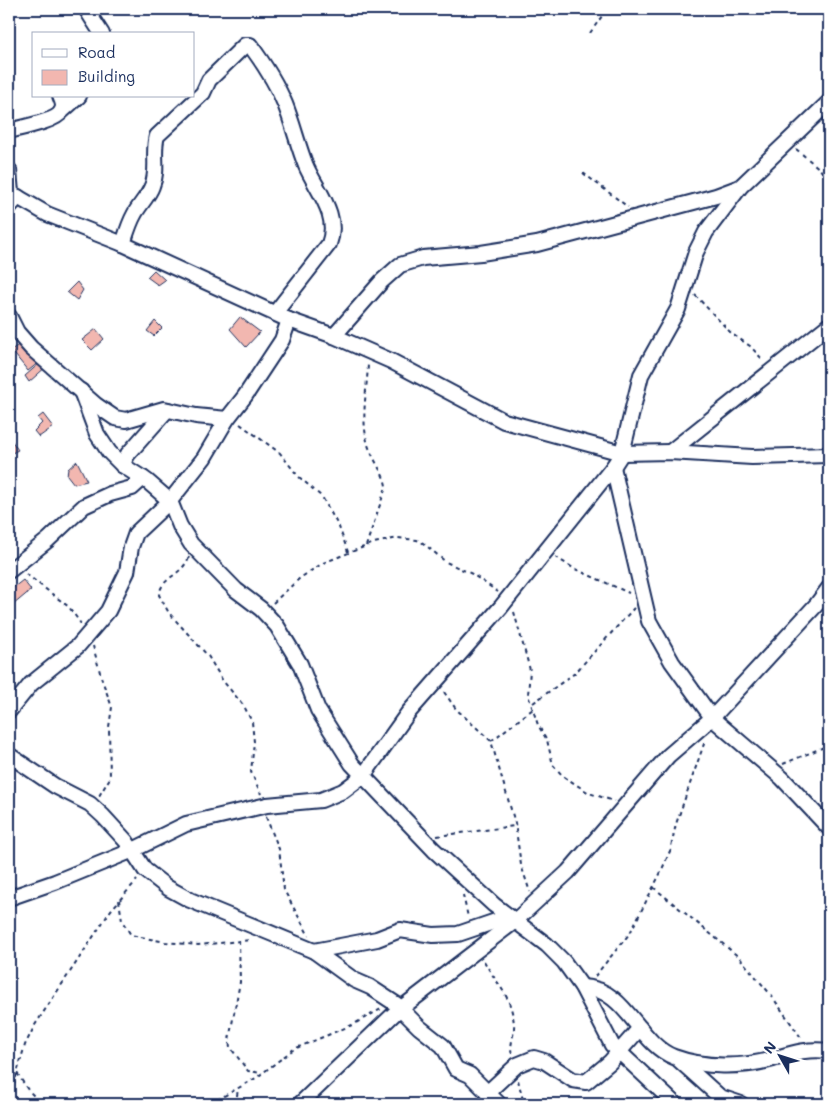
<svg xmlns="http://www.w3.org/2000/svg" width="838" height="1113" font-family="Mali,sans-serif">
  <rect width="100%" height="100%" fill="#fff"/>
  <filter id="ink" filterUnits="userSpaceOnUse"><feTurbulence type="fractalNoise" baseFrequency=".02" numOctaves="2"/><feDisplacementMap in="SourceGraphic" scale="10" xChannelSelector="R" yChannelSelector="G"/><feConvolveMatrix kernelMatrix="1 2 1 2 8 2 1 2 1" color-interpolation-filters="sRGB"/></filter>
  <g filter="url(#ink)">
    <!-- building -->
    <g fill="#f2b7b0" stroke="#1b2f5e">
      <polygon points="154,270 165,280 158,285 147,277"/>
      <polygon points="77,282 83,290 77,300 67,292"/>
      <polygon points="240,317 260,332 246,347 230,329"/>
      <polygon points="155,321 162,328 154,336 147,331"/>
      <polygon points="96,329 104,339 92,350 82,340"/>
      <polygon points="20,344 38,363 28,371 11,350"/>
      <polygon points="41,362 47,366 29,382 25,376"/>
      <polygon points="43,414 53,427 39,437 34,431 42,423 38,418"/>
      <polygon points="9,437 18,450 12,453 9,449"/>
      <polygon points="77,461 87,481 74,484 67,475 68,469"/>
      <polygon points="23,580 31,590 13,605 9,599 9,591"/>
    </g>
    <g fill="none" stroke-linecap="round" stroke-linejoin="round">
      <!-- minor casing -->
      <g stroke="#1b2f5e" stroke-width="18">
        <g id="minor">
          <polyline points="86,9 102,34"/>
          <polyline points="61,112 79,96"/>
          <path d="M9 131C20 128 56 121 61 112 65 106 62 101 60 96"/>
          <polyline points="9,170 11,193"/>
          <polyline points="9,192 47,214 123,244 289,320 334,336 391,361 504,421 622,453 670,452 752,457 829,455"/>
          <polyline points="9,207 18,197"/>
          <path d="M123 244C126 235 129 224 134 215 139 205 148 197 152 186 159 170 152 152 157 136L203 93 209 80 245 45H250C264 64 276 82 285 104 293 124 298 146 306 166 317 191 340 215 329 244L275 313"/>
          <polyline points="9,316 17,332 31,348 96,405 115,418 126,420 164,409 196,416 227,419"/>
          <polyline points="334,336 382,281 400,265 423,258 481,253 537,244 716,196 740,187"/>
          <polyline points="81,391 97,434 109,452 122,465 147,481 170,501 180,526 191,544 236,590 261,609 277,626 300,664 318,710 352,764 434,850 494,905 547,945 564,962 582,987 612,1045 675,1104"/>
          <polyline points="670,452 829,325"/>
          <polyline points="122,465 128,454 167,410"/>
          <polyline points="613,467 649,621 672,662 713,719 782,778 829,828"/>
          <polyline points="9,571 48,540 84,506 110,494 132,488 143,478"/>
          <polyline points="9,711 31,684 78,646 108,611 127,572 131,547 136,533 170,501 204,458 227,419 245,396 282,340 289,320"/>
          <polyline points="9,755 55,786 90,804 103,816 126,841 145,870 168,888 190,900 314,951 354,980 370,987 396,1004 419,1027 443,1046 456,1069 470,1075 499,1104"/>
          <polyline points="9,898 55,882 131,851 186,824 267,805 321,800 343,791 363,776 408,713 501,607 613,467 622,453 641,375 678,309 696,252 706,232 740,187 829,102"/>
          <polyline points="314,951 377,939 400,930 433,935 458,934 508,917"/>
          <path d="M582 987C627 988 637 1043 674 1057 704 1068 742 1068 773 1059 793 1053 808 1048 829 1051"/>
          <polyline points="679,1060 720,1097 741,1104"/>
          <polyline points="487,1093 517,1065 534,1058 544,1061 573,1080 586,1082 610,1062 640,1028"/>
          <polyline points="300,1104 395,1013 515,921 568,872 668,756 712,718 817,604 829,588"/>
        </g>
      </g>
      <!-- path -->
      <g stroke="#1b2f5e" stroke-width="2" stroke-dasharray="4 4" stroke-linecap="butt">
        <polyline points="590,33 607,9"/>
        <polyline points="796,149 820,169 829,183"/>
        <polyline points="583,173 628,207"/>
        <polyline points="695,295 732,334 750,346 764,361"/>
        <polyline points="240,424 280,453 298,476 322,497 339,527 348,552"/>
        <path d="M366 546 386 487C386 476 370 456 367 441 361 416 367 390 368 364"/>
        <path d="M189 557C181 577 162 576 159 595L169 613 208 656 223 681 244 706 252 722 254 742 251 772 261 794"/>
        <polyline points="555,557 575,569 629,593"/>
        <polyline points="26,574 69,607 81,624"/>
        <polyline points="273,603 300,578 323,563 374,543 398,538 417,540 423,543 446,562 472,574 498,592"/>
        <polyline points="514,612 530,670 528,695 538,725 547,740 553,765 563,776 589,793 614,801"/>
        <polyline points="93,646 102,680 112,707 109,727 110,778 99,796"/>
        <polyline points="444,692 456,709 491,741 515,823 521,865 530,892"/>
        <polyline points="533,703 575,673 634,608"/>
        <polyline points="491,741 533,709"/>
        <polyline points="783,764 829,745"/>
        <polyline points="266,817 279,849 284,890 309,936"/>
        <polyline points="437,836 515,826"/>
        <polyline points="653,887 739,957 771,995 802,1039"/>
        <polyline points="463,895 468,917"/>
        <polyline points="119,900 122,921 131,935 165,942 198,945 252,940"/>
        <polyline points="239,940 240,982 229,1040 230,1047 248,1071 262,1073"/>
        <path d="M484 961C497 985 511 994 514 1024 515 1034 509 1045 512 1055"/>
        <polyline points="595,976 630,933 660,874 670,851 676,824 705,741"/>
        <polyline points="17,1073 28,1090 42,1104"/>
        <polyline points="518,1080 524,1104"/>
        <polyline points="9,1101 25,1045 35,1025 111,910 137,880"/>
        <polyline points="210,1104 256,1078 294,1049 352,1025 381,1009"/>
        <polyline points="236,1104 238,1088"/>
      </g>
      <!-- minor -->
      <use href="#minor" stroke="#fff" stroke-width="14"/>
    </g>
  </g>
  <!-- margin -->
  <rect width="838" height="1113" fill="none" stroke="#fff" stroke-width="30"/>
  <rect x="15" y="15" width="808" height="1083" fill="none" stroke="#1b2f5e" stroke-width="2" filter="url(#ink)"/>
  <!-- legend -->
  <rect x="32" y="32" width="162" height="65" fill="#ffffff" stroke="#a4acbf"/>
  <rect x="42" y="49" width="25" height="8" fill="#ffffff" stroke="#a4acbf"/>
  <text x="78" y="58" font-size="15" fill="#1b2f5e">Road</text>
  <rect x="42" y="70" width="25" height="15" fill="#f2b7b0" stroke="#a4acbf"/>
  <text x="78" y="82" font-size="15" fill="#1b2f5e">Building</text>
  <!-- north arrow -->
  <g transform="translate(780 1056) rotate(309)" stroke="#ffffff" stroke-width="4" paint-order="stroke">
  <path d="M0-4L9 19L0 12L-9 19Z" fill="#1b2f5e"/>
  <text y="-8" font-size="14" font-weight="bold" text-anchor="middle" fill="#1b2f5e">N</text>
  </g>
</svg>
